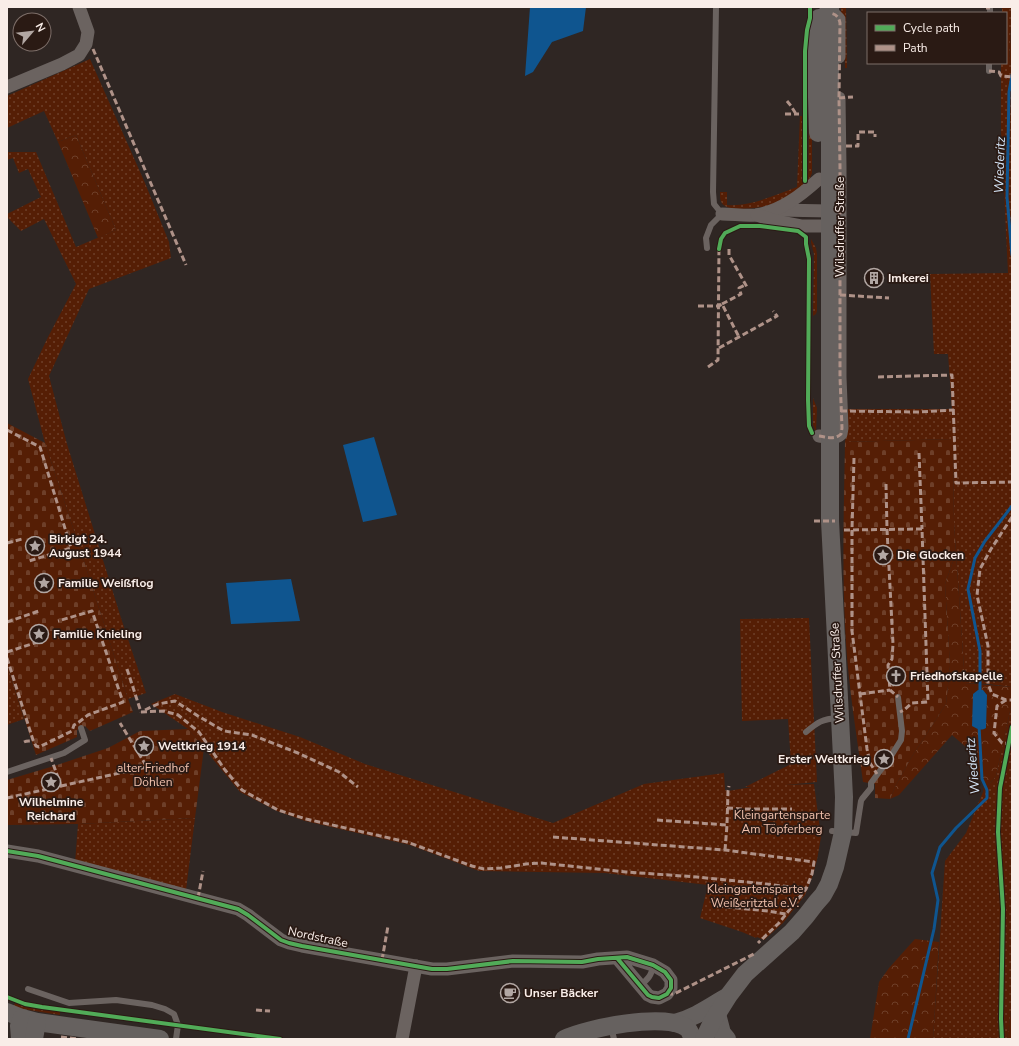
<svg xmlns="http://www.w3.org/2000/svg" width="1019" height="1046" font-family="'Nunito Sans',sans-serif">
  <defs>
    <pattern id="grass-dots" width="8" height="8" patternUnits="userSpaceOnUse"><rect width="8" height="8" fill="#551e05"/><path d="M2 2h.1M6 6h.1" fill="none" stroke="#6e3f29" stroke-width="1.8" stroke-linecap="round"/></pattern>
    <pattern id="forest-crowns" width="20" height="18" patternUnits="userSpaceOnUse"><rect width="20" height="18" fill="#551e05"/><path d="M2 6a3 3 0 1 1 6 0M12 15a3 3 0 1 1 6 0" fill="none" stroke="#6e3f29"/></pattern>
    <pattern id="cemetery-stones" width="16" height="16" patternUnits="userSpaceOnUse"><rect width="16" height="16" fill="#551e05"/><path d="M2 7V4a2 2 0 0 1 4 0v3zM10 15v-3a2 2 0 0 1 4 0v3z" fill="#6e3f29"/></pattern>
  </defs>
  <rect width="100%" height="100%" fill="#2f2623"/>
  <!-- grass -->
  <g fill="url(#grass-dots)">
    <polygon points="841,7 846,7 847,68 845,68 844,24 841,13"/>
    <polygon points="1002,7 1012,7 1009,63 1012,65 1012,687 988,684 965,683 954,523 953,439 845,442 847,430 843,409 952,409 948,354 934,354 930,274 1008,273 1001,131 1001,63 1006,63 1006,13 1002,13"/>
    <polygon points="812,56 812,173 808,183 809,117"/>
    <polygon points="90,59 145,183 169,242 171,258 89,289 49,376 67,444 121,618 146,693 128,699 82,555 45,443 28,379 48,337 76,284 44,219 21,231 7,217 7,214 41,197 28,169 19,173 13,158 7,160 7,152 36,152 76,247 116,230 76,135 58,142 44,111 7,128 7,96"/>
    <path d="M800 116H803V190C799 193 794 196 789 198 782 201 773 204 766 206 757 208 732 211 725 206 720 203 720 198 720 192H727V205C750 207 775 195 797 187Z"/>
    <polygon points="811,239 816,248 817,254 817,311 816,314 813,316 814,254 811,243"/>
    <polygon points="813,398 817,408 816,432 813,425"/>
    <polygon points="809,618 817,782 785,785 814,784 821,837 817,860 813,875 805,895 783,923 764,940 757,937 756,938 742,932 700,918 708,885 605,873 479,871 410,845 305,821 277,811 240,792 188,729 151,704 175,694 222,712 300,737 365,764 553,823 644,784 724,773 725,790 728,791 752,787 745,787 791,764 788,719 742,721 740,619"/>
    <polygon points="7,664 24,719 7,725"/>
    <polygon points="1012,702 1012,1004 1007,1039 933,1039 945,861 966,833 983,792 996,776"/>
    <polygon points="195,818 186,890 75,863 78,824"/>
    <path d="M15 1003C30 1008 45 1009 60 1011V1015L41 1012 23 1009 14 1006Z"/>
  </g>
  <!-- forest -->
  <g fill="url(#forest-crowns)">
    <polygon points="1012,15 1012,65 1009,63"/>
    <polygon points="76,135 116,230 98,238 58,142"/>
    <polygon points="956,553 965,683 1012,687 1012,702 996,776 983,792 984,783 973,767 974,754 952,735 899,795 890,799 896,785 911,758 946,704 950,666 945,584"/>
    <polygon points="915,939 939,942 933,1039 870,1039 879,982 889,968"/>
    <polygon points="1012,984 1012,1039 1007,1039 1012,1004"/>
  </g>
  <!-- cemetery -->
  <g fill="url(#cemetery-stones)">
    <polygon points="7,423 45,443 82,555 128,699 133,712 90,731 85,726 77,730 77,737 36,755 7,664"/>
    <path d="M953 439 954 523 956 553 945 584 950 666 946 704 911 758 896 785 890 799 875 798V784L863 782C856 730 847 678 845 625 842 564 844 503 845 442Z"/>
    <polygon points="188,729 204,748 195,818 78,824 7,825 7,780 54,766 108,748 140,731"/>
  </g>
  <!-- water -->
  <g fill="#0f558f">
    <polygon points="530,7 586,7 583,31 552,42 533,72 525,76"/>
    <polygon points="374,437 397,515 363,522 343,445"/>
    <polygon points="291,579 300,621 231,624 226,583"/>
    <path d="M978 690H983L987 695 986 728C981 731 977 729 972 726L973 694Z"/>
  </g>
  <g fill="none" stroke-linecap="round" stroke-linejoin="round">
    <!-- stream -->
    <g stroke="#0f558f" stroke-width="3">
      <polyline points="1012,75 1009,92 1007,197 1012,255"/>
      <polyline points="980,694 980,651 968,589 975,558 985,541 1012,506"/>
      <polyline points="908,1039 934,929 938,900 932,873 940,847 956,828 987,798 987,790 982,779 979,726"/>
    </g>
    <!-- lane -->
    <g stroke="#6b6360" stroke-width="6">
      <polyline points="990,13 990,7"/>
      <polyline points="989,71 989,63"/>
      <polyline points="707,248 706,238 711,225 722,214 714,204 713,192 716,7"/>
      <path d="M806 732C818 722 822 719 838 718"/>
      <polyline points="7,772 64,753 85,740 81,728"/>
      <polyline points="832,831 856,833 861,801 862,799 871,788 871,783 891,756 901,740 902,731 898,697"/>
      <path d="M640 986C649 978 651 976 654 964"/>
      <polyline points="28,989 69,1003 116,1000 152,1005 165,1009 174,1014 178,1025 176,1039"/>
      <polyline points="611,1027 614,1039"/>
    </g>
    <!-- street -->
    <g stroke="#6b6360" stroke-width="13">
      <polyline points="825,12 834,14 839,19 839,57"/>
      <polyline points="7,87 62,64 79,55 86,44 88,32 79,7"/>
      <polyline points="778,210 830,211"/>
      <path d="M722 214C733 214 745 216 756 215 781 211 800 196 819 179"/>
      <polyline points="757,215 775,221 801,226 830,226"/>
      <path d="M819 436C827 437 835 440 841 434L842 428 840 377V167L839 98"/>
      <polyline points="7,851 38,856 238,909 248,915 281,940 289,943 302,946 432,969 447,969 513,961 582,962 598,959 627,957 653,965 665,972 671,980 671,988 667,994 659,998 652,997 648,995 617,958"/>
      <polyline points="402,1039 416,966"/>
    </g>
    <!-- secondary -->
    <g stroke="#66615f" stroke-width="18">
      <polyline points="818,133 816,61 819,18"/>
      <polyline points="7,1012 22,1018 37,1022 160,1039"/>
      <polyline points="717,1014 722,1033 727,1039"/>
      <path d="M675 1023C694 1018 708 1008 725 998"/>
      <polyline points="20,1039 19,1026 22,1018"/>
      <polyline points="34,1039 37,1022"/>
      <path d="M564 1039C587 1028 666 1012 687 1028 690 1031 691 1035 693 1039"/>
      <polyline points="704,1039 712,1022 729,995 745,974 792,932 806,916 816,903 823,895 829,884 835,867 843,832 844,797 832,559 830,521 830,7"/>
    </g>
    <!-- quiet -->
    <g stroke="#af9288" stroke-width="3" stroke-dasharray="6 3" stroke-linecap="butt">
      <polyline points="986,8 990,8"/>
      <polyline points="93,49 186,265"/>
      <polyline points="989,71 999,72 1001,76 1012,77"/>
      <polyline points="839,98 853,97"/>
      <polyline points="787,101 791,106 796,114"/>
      <polyline points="785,114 799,114"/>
      <polyline points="846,146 858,146 858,132 875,132 875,137"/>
      <polyline points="729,249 729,255 747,287"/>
      <polyline points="840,295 889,298"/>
      <polyline points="722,304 741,294 739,288 745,285"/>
      <polyline points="698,306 719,306 722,304 739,337"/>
      <polyline points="719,348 777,316 773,311"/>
      <polyline points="708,367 718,360 719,247"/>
      <polyline points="878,377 952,375 956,483 1012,482"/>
      <polyline points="841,411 917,412 954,410"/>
      <polyline points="7,430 40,447 71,548 29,561"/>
      <path d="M819 436C827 437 835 440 841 434L842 428 840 377V167L839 98 840 23C839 17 836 14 830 13"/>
      <polyline points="919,453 922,529"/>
      <polyline points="854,458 852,529 852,631 867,749 870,763 877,774"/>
      <polyline points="886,484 887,529 893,644 892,659 888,665 890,690 898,697"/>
      <polyline points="1012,517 991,549 980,569 977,595 988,646 988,684 992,694 1006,700 1012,700"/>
      <polyline points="814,521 835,521"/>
      <polyline points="844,530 922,529 928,702 912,703 904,710 900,712"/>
      <polyline points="7,543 22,539"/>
      <polyline points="7,622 39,611"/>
      <polyline points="7,652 44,640"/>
      <polyline points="7,658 33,740 36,746 39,747 72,731 74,725 79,722 88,715 123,702 92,611 58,621"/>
      <polyline points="127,669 141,712"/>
      <polyline points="860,694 890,690"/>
      <polyline points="1006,700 997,706 994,733 1002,743 1008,744"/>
      <polyline points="145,710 158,704 175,701 198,716 224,731 252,735 298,753 339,772 358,787"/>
      <polyline points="141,712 164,711 178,715 199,732 225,770 242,790 278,810 306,819 407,842 472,866 484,869 501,868 526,864 541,863 626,872 697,877 766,884 806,889"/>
      <path d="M24 742C28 740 30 742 33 740"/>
      <polyline points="61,786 147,767 120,723"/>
      <polyline points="7,798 61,786 51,758"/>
      <polyline points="727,808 744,809 792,809"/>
      <polyline points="657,820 727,825"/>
      <polyline points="553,837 725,850 814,862 812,874 806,889 779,923 758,943"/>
      <polyline points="725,850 727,825 728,791 729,786"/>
      <polyline points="198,898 203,871"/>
      <polyline points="717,906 768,911 786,914"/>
      <polyline points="382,960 388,926"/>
      <polyline points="510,994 512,1003"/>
      <polyline points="667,994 674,994 754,954"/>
      <polyline points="256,1010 270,1011"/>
      <polyline points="61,1037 78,1039"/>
    </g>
    <!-- cycleway casing -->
    <g stroke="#2a1a14" stroke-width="6">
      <g id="cycleway">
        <polyline points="805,181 805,51 807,30 810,18 810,7"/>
        <polyline points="719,249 721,239 725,233 740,226 760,226 798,231 806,237 806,244 809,259 808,400 809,426 812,433"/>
        <polyline points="7,851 38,856 238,909 248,915 281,940 289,943 302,946 432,969 447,969 513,961 582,962 598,959 627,957 653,965 665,972 671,980 671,988 667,994 659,998 652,997 648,995 617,958"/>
        <polyline points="7,997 25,1004 42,1007 280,1039"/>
        <polyline points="1002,1039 1001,1019 1003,909 998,832 1000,788 1012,727"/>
      </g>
    </g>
    <!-- cycleway -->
    <use href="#cycleway" stroke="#51ab58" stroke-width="4"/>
  </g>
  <!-- icons -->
  <defs>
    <g id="building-ring" transform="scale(1)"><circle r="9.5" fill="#2a1a14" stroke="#b2a7a3" stroke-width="1.5"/><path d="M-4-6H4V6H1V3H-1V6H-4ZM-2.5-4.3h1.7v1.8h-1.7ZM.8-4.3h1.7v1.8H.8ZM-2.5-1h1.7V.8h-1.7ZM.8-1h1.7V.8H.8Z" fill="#b2a7a3"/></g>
    <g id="sight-ring" transform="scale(1)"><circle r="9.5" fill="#2a1a14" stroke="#b2a7a3" stroke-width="1.5"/><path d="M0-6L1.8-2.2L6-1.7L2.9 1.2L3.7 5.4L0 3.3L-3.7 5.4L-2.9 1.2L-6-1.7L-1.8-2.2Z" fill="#b2a7a3"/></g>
    <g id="church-ring" transform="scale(1)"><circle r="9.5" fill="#2a1a14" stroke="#b2a7a3" stroke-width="1.5"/><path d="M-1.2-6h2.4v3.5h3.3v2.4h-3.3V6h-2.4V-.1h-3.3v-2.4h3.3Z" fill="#b2a7a3"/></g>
    <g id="cafe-ring" transform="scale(1)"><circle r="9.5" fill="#2a1a14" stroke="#b2a7a3" stroke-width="1.5"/><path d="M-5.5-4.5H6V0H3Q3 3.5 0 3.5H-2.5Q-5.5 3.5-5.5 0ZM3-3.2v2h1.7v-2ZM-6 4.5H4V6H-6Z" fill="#b2a7a3"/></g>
  </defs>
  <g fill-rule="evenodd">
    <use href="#building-ring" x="874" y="278"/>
    <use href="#sight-ring" x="35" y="546"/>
    <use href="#sight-ring" x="883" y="555"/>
    <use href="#sight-ring" x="44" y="583"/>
    <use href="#sight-ring" x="39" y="634"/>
    <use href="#church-ring" x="896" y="676"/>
    <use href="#sight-ring" x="144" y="746"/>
    <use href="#sight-ring" x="884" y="759"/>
    <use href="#sight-ring" x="51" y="782"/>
    <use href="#cafe-ring" x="510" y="993"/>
  </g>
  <g text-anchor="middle" stroke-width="3.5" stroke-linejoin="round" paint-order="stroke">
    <!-- street labels -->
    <g font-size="12" fill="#f9ede8" stroke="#2a1a14">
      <text transform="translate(840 227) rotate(-90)" y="4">Wilsdruffer Straße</text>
      <text transform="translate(837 673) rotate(-93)" y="4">Wilsdruffer Straße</text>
      <text transform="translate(318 937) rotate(12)" y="4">Nordstraße</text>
    </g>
    <!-- poi labels -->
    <g font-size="12" font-weight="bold" fill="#f9ede8" stroke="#2a1a14" text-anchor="start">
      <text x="888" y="282">Imkerei</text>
      <text x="49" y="543">Birkigt 24.<tspan x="49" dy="14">August 1944</tspan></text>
      <text x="897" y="559">Die Glocken</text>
      <text x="58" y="587">Familie Weißflog</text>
      <text x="53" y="638">Familie Knieling</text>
      <text x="910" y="680">Friedhofskapelle</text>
      <text x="158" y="750">Weltkrieg 1914</text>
      <text x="870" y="763" text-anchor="end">Erster Weltkrieg</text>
      <text x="51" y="806" text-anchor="middle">Wilhelmine<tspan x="51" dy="14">Reichard</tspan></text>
      <text x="524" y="997">Unser Bäcker</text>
    </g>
    <!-- park labels -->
    <g font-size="12" fill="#f0c0ac" stroke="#2a1a14">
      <text x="153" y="772">alter Friedhof<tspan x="153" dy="14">Döhlen</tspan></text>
      <text x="782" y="819">Kleingartensparte<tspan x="782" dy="14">Am Töpferberg</tspan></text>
      <text x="755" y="893">Kleingartensparte<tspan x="755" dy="14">Weißeritztal e.V.</tspan></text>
    </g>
    <!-- water labels -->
    <g font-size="13" font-style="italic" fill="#d5e6f8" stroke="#2a1a14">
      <text transform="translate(999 165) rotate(-88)" y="5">Wiederitz</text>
      <text transform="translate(972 766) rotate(-95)" y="5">Wiederitz</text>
    </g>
  </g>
  <!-- border -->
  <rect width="1019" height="1046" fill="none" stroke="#f9ede8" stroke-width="16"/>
  <!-- legend -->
  <rect x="867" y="12" width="140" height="52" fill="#2a1a14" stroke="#7d6e69"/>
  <rect x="875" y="25" width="20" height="6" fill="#51ab58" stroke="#7d6e69"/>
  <text x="903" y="32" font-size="12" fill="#f9ede8">Cycle path</text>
  <rect x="875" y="45" width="20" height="6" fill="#af9288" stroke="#7d6e69"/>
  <text x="903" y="52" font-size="12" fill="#f9ede8">Path</text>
  <!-- north arrow -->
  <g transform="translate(32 32) rotate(62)"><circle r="19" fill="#2a1a14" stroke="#7d6e69"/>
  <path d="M0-3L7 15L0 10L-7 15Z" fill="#b2a7a3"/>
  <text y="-6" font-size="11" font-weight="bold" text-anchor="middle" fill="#f9ede8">N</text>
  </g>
</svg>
